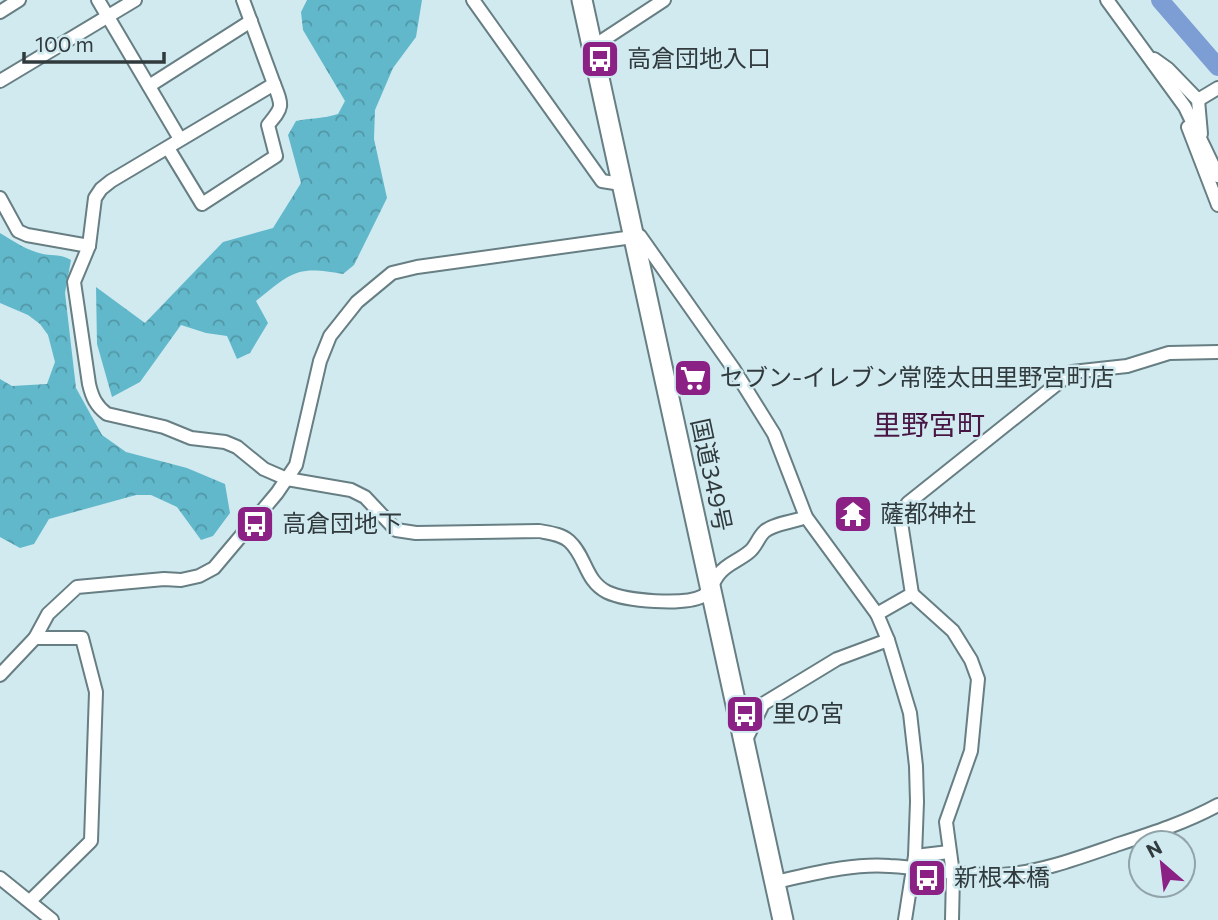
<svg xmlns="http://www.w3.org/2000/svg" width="1218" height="920" font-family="Commissioner,'Noto Sans JP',sans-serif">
  <defs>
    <pattern id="forest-crowns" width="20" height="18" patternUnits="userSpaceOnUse" patternTransform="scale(1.75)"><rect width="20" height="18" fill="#61b8cb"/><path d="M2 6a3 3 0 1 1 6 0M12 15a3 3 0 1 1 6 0" fill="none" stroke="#5197a6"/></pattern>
  </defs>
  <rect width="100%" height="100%" fill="#d1eaf0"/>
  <!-- forest -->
  <g fill="url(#forest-crowns)">
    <path d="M307 0H422L416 37 393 68 375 110 374 139 387 198 354 265 343 274C296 265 291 273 256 301L268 323 250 353 237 359 227 336 206 333 181 325 140 382 112 397 97 344 96 287 145 323 223 242 273 228 301 183 288 135 296 121C310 118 323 119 338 114L345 101 303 30 301 12Z"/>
    <path d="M0 233C13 241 28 251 43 254 55 256 60 254 71 260L65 293 76 388 102 435 126 452 187 468 225 484 230 513 213 536 201 540 177 507 151 495H136L49 519 34 544 20 548 0 537V379L12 386 47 384 55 362 48 335 40 324 28 315 0 303Z"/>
  </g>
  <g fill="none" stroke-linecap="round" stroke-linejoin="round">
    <!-- river -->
    <polyline stroke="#7d9ed4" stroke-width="18" points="1160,0 1218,67"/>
    <!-- minor casing -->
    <g stroke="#677e83" stroke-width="16">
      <g id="minor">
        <polyline points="98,0 180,139"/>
        <path d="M243 0 274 84 111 181 101 189 95 198 89 246 74 282 89 384C92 397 96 406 107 414L164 427 191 438 225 442 237 447 264 469 287 479 351 490 365 497 396 530 416 533 539 531C550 533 561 534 569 541 586 556 585 581 607 592 626 601 684 606 703 596 711 591 713 581 719 574 726 564 740 560 749 552 756 547 758 537 765 531 775 523 794 522 806 517"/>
        <polyline points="473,0 602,181 621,184"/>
        <polyline points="1107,0 1185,107 1218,176"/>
        <polyline points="0,12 19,0"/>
        <polyline points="591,44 597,44 664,0"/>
        <polyline points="1154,59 1168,69 1198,100 1201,134"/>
        <polyline points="0,81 135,0"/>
        <polyline points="149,86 251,21"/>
        <polyline points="1198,100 1218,88"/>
        <polyline points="1188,127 1218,205"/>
        <path d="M168 148 202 204 276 156 268 125C283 107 283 107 274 84"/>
        <polyline points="0,198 18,231 27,235 89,246"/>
        <polyline points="912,594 953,631 971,660 978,679 971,751 946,822 953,874 952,920"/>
        <polyline points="877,614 912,594 900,516 908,503 1072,372 1127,366 1169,353 1218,352"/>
        <polyline points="0,675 35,638 48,614 77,587 164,579 181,580 199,576 214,568 277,493 296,465 320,361 330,336 357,302 392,273 417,267 640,236 733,368 774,434 806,517 877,614 888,640 910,713 916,766 917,802 915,856 905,920"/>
        <polyline points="744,744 763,704 837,659 888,640"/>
        <polyline points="915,856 949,852"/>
        <polyline points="0,878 52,920"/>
        <path d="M775 882C812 874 852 863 890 866 928 868 964 877 1001 875 1042 872 1081 857 1119 844 1153 833 1187 822 1218 805"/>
        <polyline points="30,901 91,841 96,692 82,638 35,638"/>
      </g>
    </g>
    <!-- highway casing -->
    <g stroke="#677e83" stroke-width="23">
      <polyline id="highway" points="582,0 783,920"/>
    </g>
    <!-- minor -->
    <use href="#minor" stroke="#fff" stroke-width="12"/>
    <!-- highway -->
    <use href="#highway" stroke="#fff" stroke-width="19"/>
  </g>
  <!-- icons -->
  <defs>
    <g id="bus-square" transform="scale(2.0125)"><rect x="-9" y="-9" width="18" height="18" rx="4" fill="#8c2185" stroke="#d1eaf0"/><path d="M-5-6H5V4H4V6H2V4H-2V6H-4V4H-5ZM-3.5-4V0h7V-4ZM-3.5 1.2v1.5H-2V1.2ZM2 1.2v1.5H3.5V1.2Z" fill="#fff"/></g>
    <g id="supermarket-square" transform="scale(2.0125)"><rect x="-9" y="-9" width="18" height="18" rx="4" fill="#8c2185" stroke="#d1eaf0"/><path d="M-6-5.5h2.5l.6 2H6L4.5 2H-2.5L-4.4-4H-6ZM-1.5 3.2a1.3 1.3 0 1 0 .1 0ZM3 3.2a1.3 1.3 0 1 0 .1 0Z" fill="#fff"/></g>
    <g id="temple-square" transform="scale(2.0125)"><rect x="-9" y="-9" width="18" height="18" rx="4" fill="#8c2185" stroke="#d1eaf0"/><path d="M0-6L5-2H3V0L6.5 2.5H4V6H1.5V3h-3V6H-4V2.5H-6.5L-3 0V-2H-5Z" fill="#fff"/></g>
  </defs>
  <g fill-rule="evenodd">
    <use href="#bus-square" x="600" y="59"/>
    <use href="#supermarket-square" x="693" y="378"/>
    <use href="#temple-square" x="853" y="514"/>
    <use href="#bus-square" x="255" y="524"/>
    <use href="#bus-square" x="745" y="714"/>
    <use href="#bus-square" x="927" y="878"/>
  </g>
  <g text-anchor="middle" stroke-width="5" stroke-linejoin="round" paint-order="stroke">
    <!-- poi labels -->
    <g font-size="24" fill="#313b3e" stroke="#d1eaf0" text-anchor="start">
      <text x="627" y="67">高倉団地入口</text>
      <text x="720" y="386">セブン-イレブン常陸太田里野宮町店</text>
      <text x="880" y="522">薩都神社</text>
      <text x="282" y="532">高倉団地下</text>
      <text x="772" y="722">里の宮</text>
      <text x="954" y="886">新根本橋</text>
    </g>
    <!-- street labels -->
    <g font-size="24" fill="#313b3e" stroke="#d1eaf0">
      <text transform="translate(711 475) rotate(78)" y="8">国道349号</text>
    </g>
    <!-- quarter labels -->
    <g font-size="28" fill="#481644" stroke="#d1eaf0">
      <text x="929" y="435">里野宮町</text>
    </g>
  </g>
  <!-- north arrow -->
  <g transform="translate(1162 864) rotate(332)"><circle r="33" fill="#d1eaf0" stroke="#91a4a9" stroke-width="2"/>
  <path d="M0-5L12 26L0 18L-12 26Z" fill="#8c2185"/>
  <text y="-10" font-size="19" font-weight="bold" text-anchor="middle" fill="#313b3e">N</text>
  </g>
  <!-- scale -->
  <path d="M24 52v10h140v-10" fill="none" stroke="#313b3e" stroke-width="3.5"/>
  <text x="35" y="52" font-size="21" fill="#313b3e" stroke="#d1eaf0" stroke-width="5" paint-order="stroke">100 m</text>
</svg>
